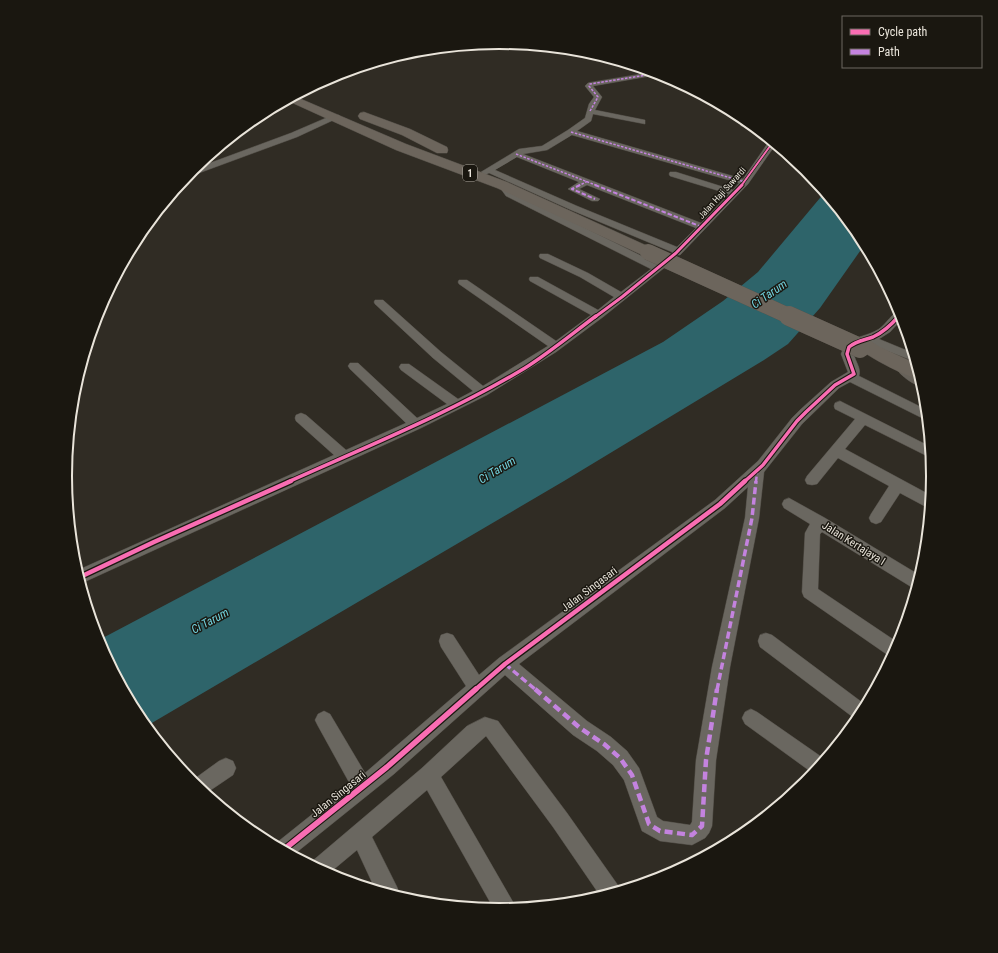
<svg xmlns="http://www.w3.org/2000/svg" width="998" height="953" font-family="'Roboto Condensed',sans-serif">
  <rect width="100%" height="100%" fill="#302c24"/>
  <!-- water -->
  <polygon fill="#2e646a" points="825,192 860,235 865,244 820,308 788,344 764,360 564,481 145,727 138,718 97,641 663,342 723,301 758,272"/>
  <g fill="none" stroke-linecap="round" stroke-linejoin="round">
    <!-- street casing -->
    <g stroke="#4e4a43" stroke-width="1">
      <g id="street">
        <path d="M654 72 662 74 593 86 602 97 595 110 645 120V124L593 114 591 121 577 131 743 179 770 140 776 144 748 184 680 255H672V252L571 210 489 173 485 175 481 172 519 149 542 146 568 130 585 118 589 104 594 97 585 86 588 83ZM572 135 739 183 733 190 676 172H670L669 174 670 176 729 194 701 223 523 154 547 150ZM517 157 579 182 568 189 592 201H598L600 199 579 189 587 185 696 228 677 247 577 206 495 170Z"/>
        <polygon points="333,115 339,115 340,117 297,137 191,176 186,176 191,170 291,133"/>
        <polygon points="741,122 749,122 755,127 741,126"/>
        <polygon points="502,182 505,183 512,192 658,264 664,261 669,264 603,317 556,352 487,395 421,428 80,584 76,571 334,455 296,421 295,418 296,415 301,413 306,415 346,450 406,423 350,369 348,366 350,363 358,363 417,418 447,404 401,370 399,367 401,364 409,364 458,399 473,391 433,358 375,304 374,302 375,300 383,300 441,352 483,386 548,346 459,284 458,282 459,280 467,280 556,341 591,315 530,281 529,279 530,277 538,277 598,310 614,297 580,277 540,258 539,256 540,254 548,254 588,273 621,292 651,269 506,196 498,185"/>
        <path d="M900 310 903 318 890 332 879 339 913 353 916 362 867 343 854 349C852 359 862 366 859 376L927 410 928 421 850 382 839 388 802 424 764 472 759 518 730 667 716 760 712 826 709 833 705 838 692 845 660 841 642 831 624 780 613 765 597 751 573 735 505 675 394 774 292 856 274 846 275 844 350 784 318 726 315 720 318 714 324 711 330 714 365 773 466 686 441 647 439 641 441 635 447 633 453 635 479 675 499 658 715 500 758 461 792 418 801 409 831 382 848 372 841 354 845 344C856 336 868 336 879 329 886 324 893 312 900 310ZM748 487 745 518 712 667 696 760 692 822 690 825 663 821 657 817 639 768 627 751 611 737 587 721 519 664 725 508Z"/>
        <polygon points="840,401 931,447 931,458 865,425 845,449 932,496 930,509 900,493 881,522 876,524 871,522 869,518 871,514 889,486 838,458 817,484 812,485 807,484 805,480 807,476 855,419 835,409 834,406 835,403"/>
        <polygon points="789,498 825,518 921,576 917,589 913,588 822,532 820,534 818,589 900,644 892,658 804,597 802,592 805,533 810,524 784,508 782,504 784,500"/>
        <polygon points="766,633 772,635 867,706 858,721 760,647 758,641 760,635"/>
        <polygon points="751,709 757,712 826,760 814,774 745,724 742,718 745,712"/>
        <polygon points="485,717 498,721 567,813 622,891 601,897 553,827 486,736 441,777 517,909 495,911 427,790 372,837 397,887 400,895 399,898 376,891 357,850 327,875 309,865 310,863 422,768 467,726"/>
        <polygon points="226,758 233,761 236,768 233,775 205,794 190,782 219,761"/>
      </g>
    </g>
    <!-- secondary casing -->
    <g stroke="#4e4a43" stroke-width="1">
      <path id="secondary" d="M902 359C917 363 919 373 924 387 913 386 899 374 893 365L896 361Z"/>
    </g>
    <!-- primary casing -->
    <g stroke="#4e4a43" stroke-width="1">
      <g id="primary">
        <polygon points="294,96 406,144 507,182 654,249 656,252 654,255 648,257 642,255 497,188 396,150 286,100"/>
        <polygon points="364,112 410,129 447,147 448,150 447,153 437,153 402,135 360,119 358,116 360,113"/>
        <path d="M863 338 869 340 880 347 917 364 921 379C911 380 860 353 854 344L857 340Z"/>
      </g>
    </g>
    <!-- street -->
    <use href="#street" fill="#6a6760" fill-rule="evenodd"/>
    <!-- secondary -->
    <use href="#secondary" fill="#67625a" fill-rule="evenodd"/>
    <!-- primary -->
    <use href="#primary" fill="#6c655c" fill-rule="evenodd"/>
    <!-- primary-bridge-far1 casing -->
    <g stroke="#4e4a43" stroke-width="16" stroke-linecap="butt">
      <polyline id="primary-bridge-far1" points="648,252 791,317"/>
    </g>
    <!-- primary-bridge casing -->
    <g stroke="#4e4a43" stroke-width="20" stroke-linecap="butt">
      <polyline id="primary-bridge" points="789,316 860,348"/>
    </g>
    <!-- primary-bridge-far1 -->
    <use href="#primary-bridge-far1" stroke="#6c655c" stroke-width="16"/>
    <!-- primary-bridge -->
    <use href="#primary-bridge" stroke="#6c655c" stroke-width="20"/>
    <!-- quiet-far4 -->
    <g stroke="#c483df" stroke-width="1.5" stroke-dasharray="2.5 1.5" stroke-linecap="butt">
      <polyline points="590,111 598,97 589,86 590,84 659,73"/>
      <polyline points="571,132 745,182"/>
      <polyline points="516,154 598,186"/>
      <polyline points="578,186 588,181"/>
    </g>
    <!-- quiet-far3 -->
    <g stroke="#c483df" stroke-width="2" stroke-dasharray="4.5 2" stroke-linecap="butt">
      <polyline points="580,185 572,189 595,199"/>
      <polyline points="595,185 702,227"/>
    </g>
    <!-- quiet-far2 -->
    <polyline stroke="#c483df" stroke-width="2.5" stroke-dasharray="5.5 2.5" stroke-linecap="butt" points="756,482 757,472"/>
    <!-- quiet-far1 -->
    <g stroke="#c483df" stroke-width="3.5" stroke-dasharray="7 3.5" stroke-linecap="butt">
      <polyline points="505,664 536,690"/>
      <polyline points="717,690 752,518 756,481"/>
    </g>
    <!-- quiet -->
    <polyline stroke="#c483df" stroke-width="4.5" stroke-dasharray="8 4.5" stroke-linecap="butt" points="535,689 580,728 604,744 620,758 632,775 649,824 660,831 692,835 702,826 706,760 717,689"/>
    <!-- cycleway-far4 casing -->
    <g stroke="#1a1710" stroke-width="3">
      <polyline id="cycleway-far4" points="741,186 773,142"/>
    </g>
    <!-- cycleway-far3 casing -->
    <g stroke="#1a1710" stroke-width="5">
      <g id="cycleway-far3">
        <polyline points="595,317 622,297 676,253 742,185"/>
        <polyline points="898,317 901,313"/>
      </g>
    </g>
    <!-- cycleway-far2 casing -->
    <g stroke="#1a1710" stroke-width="5.5">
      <g id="cycleway-far2">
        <path d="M288 482C368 446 450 413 525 368 549 353 573 333 596 316"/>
        <path d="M744 482 763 465 797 421 806 412 835 385 854 374 847 354 849 347C856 341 865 340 873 337 884 332 892 324 899 316"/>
      </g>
    </g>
    <!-- cycleway-far1 casing -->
    <g stroke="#1a1710" stroke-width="7">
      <g id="cycleway-far1">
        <polyline points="78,578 154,542 291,481"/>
        <polyline points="475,690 505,664 720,504 745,481"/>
      </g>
    </g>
    <!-- cycleway casing -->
    <g stroke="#1a1710" stroke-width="8">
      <polyline id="cycleway" points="282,851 387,767 476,689"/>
    </g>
    <!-- cycleway-far4 -->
    <use href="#cycleway-far4" stroke="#f96db3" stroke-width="2"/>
    <!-- cycleway-far3 -->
    <use href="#cycleway-far3" stroke="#f96db3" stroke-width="3"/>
    <!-- cycleway-far2 -->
    <use href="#cycleway-far2" stroke="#f96db3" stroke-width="3.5"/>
    <!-- cycleway-far1 -->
    <use href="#cycleway-far1" stroke="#f96db3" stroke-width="4.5"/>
    <!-- cycleway -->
    <use href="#cycleway" stroke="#f96db3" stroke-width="5.5"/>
  </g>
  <g text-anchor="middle" stroke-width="3" stroke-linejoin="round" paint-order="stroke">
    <!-- far-street labels -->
    <g font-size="9" fill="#e9e4da" stroke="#1a1710">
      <text transform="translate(722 193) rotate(-48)" y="3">Jalan Haji Suwardi</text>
    </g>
    <!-- shield labels -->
    <rect fill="#1a1710" stroke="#aba69d" stroke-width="1" x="463" y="165" width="14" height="16" rx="3"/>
    <g font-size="10" font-weight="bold" fill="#e9e4da">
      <text x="470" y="177">1</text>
    </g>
    <!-- street labels -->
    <g font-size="11" fill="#e9e4da" stroke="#1a1710">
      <text transform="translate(854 543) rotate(32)" y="4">Jalan Kertajaya I</text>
      <text transform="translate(589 589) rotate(-37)" y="4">Jalan Singasari</text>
      <text transform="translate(338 794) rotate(-39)" y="4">Jalan Singasari</text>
    </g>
    <!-- water labels -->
    <g font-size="12" font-style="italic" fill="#71d2de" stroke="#1a1710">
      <text transform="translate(769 294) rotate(-35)" y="4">Ci Tarum</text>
      <text transform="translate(497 470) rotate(-31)" y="4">Ci Tarum</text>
      <text transform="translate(210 621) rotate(-28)" y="4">Ci Tarum</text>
    </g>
  </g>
  <!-- crop -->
  <path d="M0 0H998V953H0ZM72 476a427 427 0 1 1 854 0a427 427 0 1 1-854 0Z" fill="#1a1710" fill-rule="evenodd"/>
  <path fill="none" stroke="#e9e4da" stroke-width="2" d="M72 476a427 427 0 1 1 854 0a427 427 0 1 1-854 0Z"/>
  <!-- legend -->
  <rect x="842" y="16" width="140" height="52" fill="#1a1710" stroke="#6d6961"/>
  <rect x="850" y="29" width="20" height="6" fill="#f96db3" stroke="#6d6961"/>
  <text x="878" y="36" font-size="12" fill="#e9e4da">Cycle path</text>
  <rect x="850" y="49" width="20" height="6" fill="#c483df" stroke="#6d6961"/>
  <text x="878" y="56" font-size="12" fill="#e9e4da">Path</text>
</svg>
